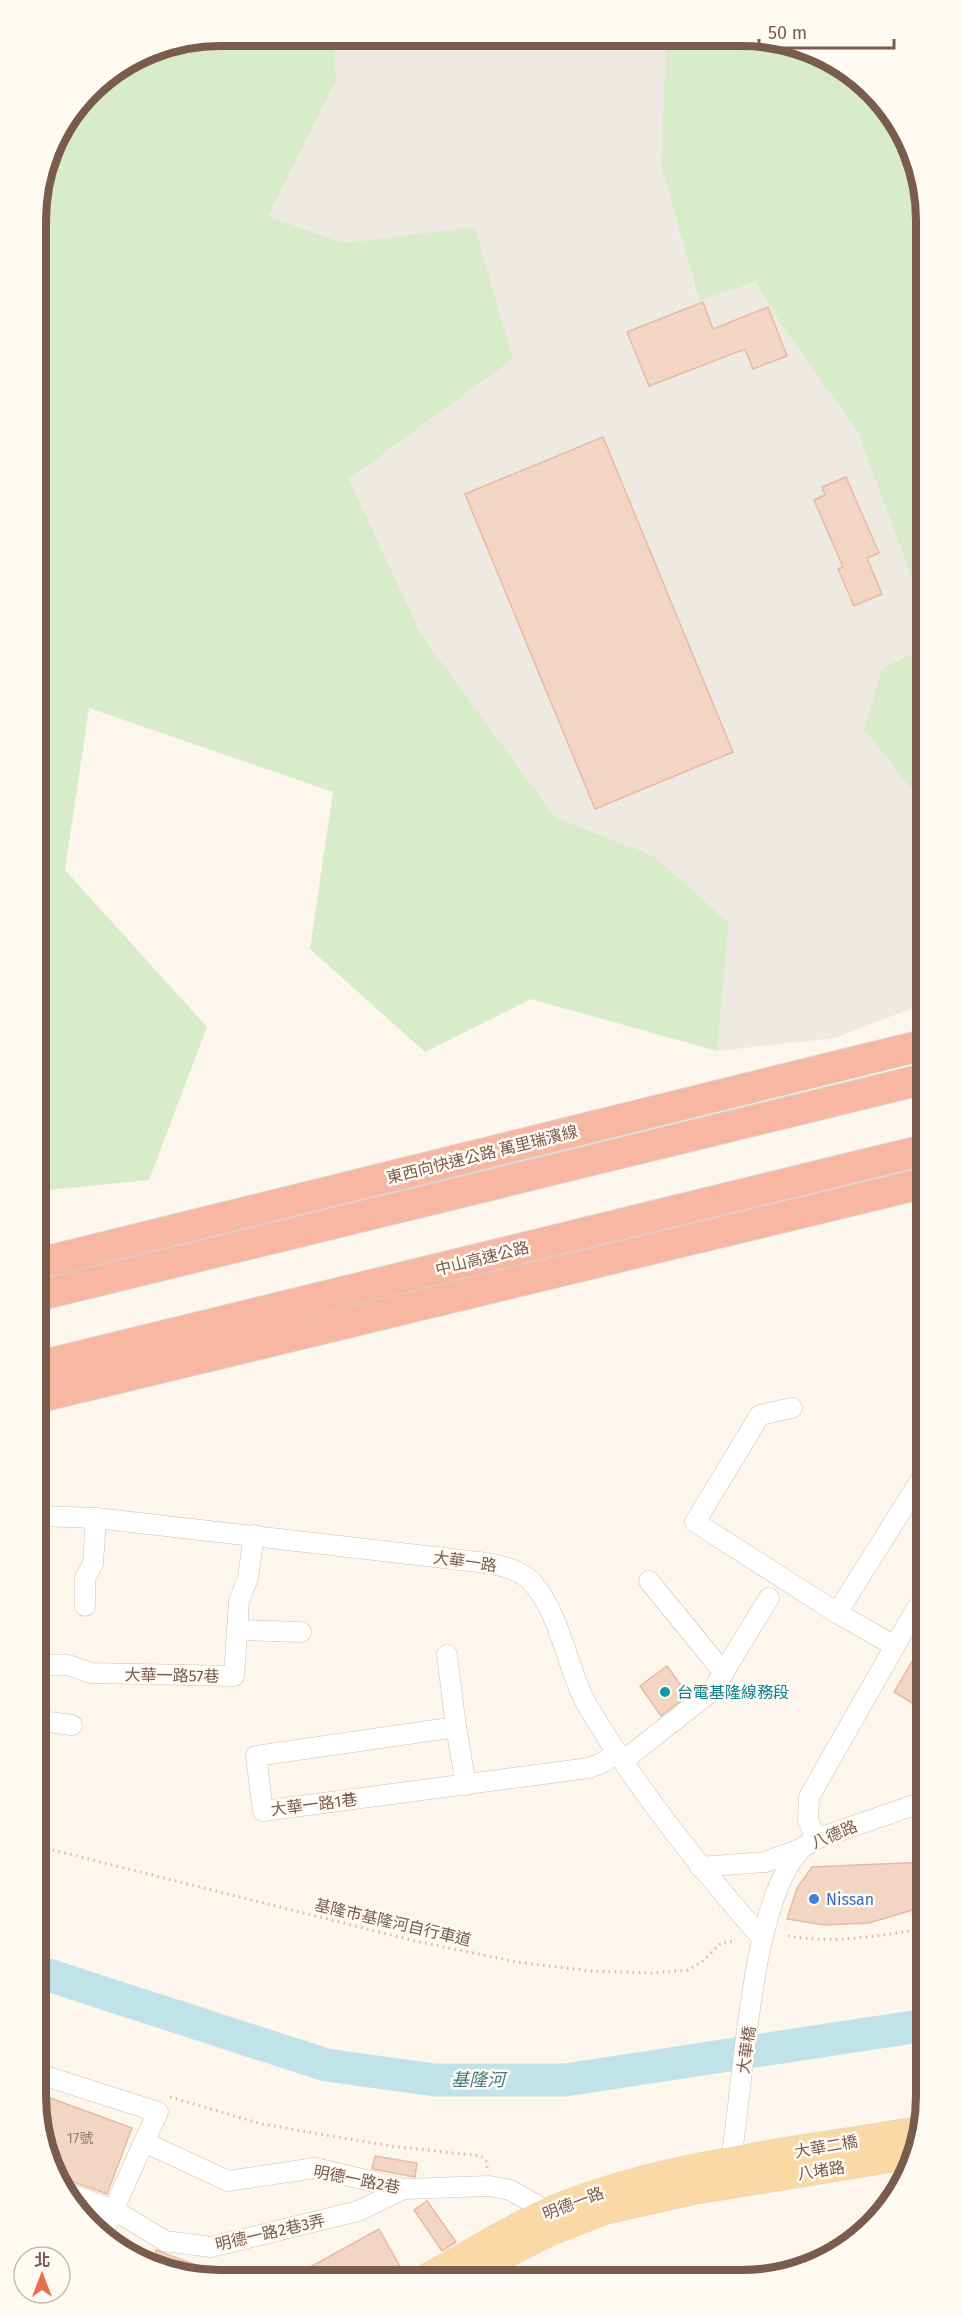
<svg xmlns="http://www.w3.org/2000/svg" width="963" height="2317" font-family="'Fira Sans','Noto Sans TC',sans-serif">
  <rect width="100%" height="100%" fill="#fdf6ec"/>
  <!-- industrial -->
  <polygon fill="#efe9e4" points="334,37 666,39 661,166 698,300 755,282 779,321 858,433 922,606 922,649 882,668 864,729 923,805 923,1004 835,1038 717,1051 729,923 654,856 555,817 421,634 349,479 513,359 475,228 344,243 268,216 336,80"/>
  <!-- green -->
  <g fill="#d8ecc9">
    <polygon points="221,36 334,37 336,80 268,216 344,243 475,227 513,359 349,479 421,634 555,817 654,856 729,923 717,1051 531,999 425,1052 310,949 333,792 89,708 65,870 207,1027 149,1180 39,1191 36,208 55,139 99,82 150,50"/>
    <polygon points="666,39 778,39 824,55 873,90 921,173 922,606 858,433 779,321 755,282 699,301 661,166"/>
    <polygon points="922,649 923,805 864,729 882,668"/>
  </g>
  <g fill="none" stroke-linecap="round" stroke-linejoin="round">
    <!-- river -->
    <polyline stroke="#bfe3e8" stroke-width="33" points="42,1973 326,2065 435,2080 565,2080 926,2025"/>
  </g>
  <!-- building -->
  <g fill="#f3d5c3" stroke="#e6bba3" stroke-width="1.5">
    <polygon points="703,302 713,329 768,307 787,356 753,369 745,349 649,386 627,332"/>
    <polygon points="603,437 733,752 595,809 465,494"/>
    <polygon points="846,477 879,553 867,558 882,594 854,606 838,569 843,567 814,500 825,495 822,487"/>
    <polygon points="925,1640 925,1711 894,1692"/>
    <polygon points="667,1666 688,1695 661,1716 640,1686"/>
    <polygon points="926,1862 926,1906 869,1923 824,1925 787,1919 797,1888 812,1867"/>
    <polygon points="42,2095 132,2128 107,2194 62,2178 42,2144"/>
    <polygon points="375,2156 417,2163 415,2177 372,2169"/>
    <polygon points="427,2201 456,2242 442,2251 414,2210"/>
    <polygon points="379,2229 406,2277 292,2277"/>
    <polygon points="156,2250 225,2276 224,2277 185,2278 151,2266"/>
  </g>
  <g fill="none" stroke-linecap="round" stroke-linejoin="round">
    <!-- minor casing -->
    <g stroke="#d1beb0" stroke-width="21">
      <g id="minor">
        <polyline points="792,1408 760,1415 695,1522 837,1613"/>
        <path d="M40 1516 96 1518 487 1563C502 1566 521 1570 532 1582 563 1618 566 1670 590 1710 639 1791 699 1867 762 1938"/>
        <polyline points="649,1581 724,1673"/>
        <polyline points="85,1606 85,1578 93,1564 96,1518"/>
        <polyline points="237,1630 301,1632"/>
        <polyline points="895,1646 837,1613 925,1473"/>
        <polyline points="447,1655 456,1727 256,1756 263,1811 589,1768 604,1762 617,1752"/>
        <polyline points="41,1665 68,1665 91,1673 234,1676 239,1601 248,1578 254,1535"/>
        <polyline points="41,1721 72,1725"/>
        <polyline points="456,1727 466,1785"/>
        <polyline points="624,1760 712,1691 769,1598"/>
        <polyline points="816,1839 808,1820 809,1797 916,1609 925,1615"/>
        <polyline points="700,1867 765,1862 801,1849"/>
        <polyline points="42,2075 158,2112 144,2142 228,2181 315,2168 404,2189 489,2186 510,2190 547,2211"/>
        <path d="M729 2171C744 2093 748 1905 801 1849 805 1845 811 1842 816 1839L926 1801"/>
        <polyline points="71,2194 114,2210 165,2241 211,2247 358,2211 404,2189"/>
        <polyline points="102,2235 144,2142"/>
      </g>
    </g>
    <!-- major casing -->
    <g stroke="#dad1cd" stroke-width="27">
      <g id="major">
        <path d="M428 2276C467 2255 507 2229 548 2211 659 2163 802 2150 922 2129"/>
        <polyline points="465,2276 549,2233 606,2211 690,2192 916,2155"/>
      </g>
    </g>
    <!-- highway casing -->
    <g stroke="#dad1cd" stroke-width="32">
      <g id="highway">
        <polyline points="40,1263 923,1045"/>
        <polyline points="40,1295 924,1079"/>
        <polyline points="40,1366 924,1150"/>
        <polyline points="40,1397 924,1183"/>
      </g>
    </g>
    <!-- path -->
    <g stroke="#d9b8a5" stroke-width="3" stroke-dasharray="1.5 4.5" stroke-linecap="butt">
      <polyline points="41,1847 415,1941 517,1962 591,1971 654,1973 688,1970 702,1962 721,1943 735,1941"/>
      <path d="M788 1936C832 1944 882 1936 926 1928"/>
      <polyline points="170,2097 262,2124 390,2146 481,2156 487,2162 487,2169"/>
    </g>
    <!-- minor -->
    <use href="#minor" stroke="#fff" stroke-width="20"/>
    <!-- major -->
    <use href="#major" stroke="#fbd9a5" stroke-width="26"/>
    <!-- highway -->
    <use href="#highway" stroke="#f7b7a3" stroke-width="30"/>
  </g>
  <!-- markers -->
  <circle fill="#0f9aa8" stroke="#fffaf3" stroke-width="2" cx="665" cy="1692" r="6"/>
  <circle fill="#3f7fe0" stroke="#fffaf3" stroke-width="2" cx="814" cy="1899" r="6"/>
  <g text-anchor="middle" stroke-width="5" stroke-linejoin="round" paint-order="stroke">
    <!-- number labels -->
    <g font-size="14" fill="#987a6a">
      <text x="80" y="2143">17號</text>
    </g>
    <!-- street labels -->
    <g font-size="16" fill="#7a5c4d" stroke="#fffaf3">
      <text transform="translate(482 1154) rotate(-14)" y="6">東西向快速公路 萬里瑞濱線</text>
      <text transform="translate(482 1258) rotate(-14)" y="6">中山高速公路</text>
      <text transform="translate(465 1561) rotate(8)" y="6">大華一路</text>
      <text transform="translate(172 1675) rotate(1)" y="6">大華一路57巷</text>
      <text transform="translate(314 1804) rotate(-7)" y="6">大華一路1巷</text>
      <text transform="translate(834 1834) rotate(-23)" y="6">八德路</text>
      <text transform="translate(393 1922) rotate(13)" y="6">基隆市基隆河自行車道</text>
      <text transform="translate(746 2050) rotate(-82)" y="6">大華橋</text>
      <text transform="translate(826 2146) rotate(-10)" y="6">大華二橋</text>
      <text transform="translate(821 2170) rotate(-9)" y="6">八堵路</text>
      <text transform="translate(357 2179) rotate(11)" y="6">明德一路2巷</text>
      <text transform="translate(573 2203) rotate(-21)" y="6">明德一路</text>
      <text transform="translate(270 2232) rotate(-13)" y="6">明德一路2巷3弄</text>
    </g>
    <!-- culture labels -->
    <g font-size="16" fill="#0d838f" stroke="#fffaf3" text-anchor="start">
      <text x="677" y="1698">台電基隆線務段</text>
    </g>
    <!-- shop labels -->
    <g font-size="16" fill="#366cbe" stroke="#fffaf3" text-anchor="start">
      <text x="826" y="1905">Nissan</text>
    </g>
    <!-- water labels -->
    <g font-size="18" font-style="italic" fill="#437c86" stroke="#fffaf3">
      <text x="478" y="2086">基隆河</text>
    </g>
  </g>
  <!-- crop -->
  <path d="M0 0H963V2317H0ZM220 46H742A174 174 0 0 1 916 220V2096A174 174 0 0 1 742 2270H220A174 174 0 0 1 46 2096V220A174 174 0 0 1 220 46Z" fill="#fffaf3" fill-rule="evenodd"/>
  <path fill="none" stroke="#7a5c4d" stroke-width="8" d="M220 46H742A174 174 0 0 1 916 220V2096A174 174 0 0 1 742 2270H220A174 174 0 0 1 46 2096V220A174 174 0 0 1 220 46Z"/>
  <!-- north arrow -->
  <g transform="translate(42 2275)"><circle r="28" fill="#fffaf3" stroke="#cabbb1" stroke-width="1.5"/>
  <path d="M0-4.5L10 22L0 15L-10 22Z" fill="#e76f51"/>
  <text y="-9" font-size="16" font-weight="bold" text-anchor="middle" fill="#7a5c4d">北</text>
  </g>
  <!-- scale -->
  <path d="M759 39v9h135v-9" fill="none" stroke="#7a5c4d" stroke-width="3"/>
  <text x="768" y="39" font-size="18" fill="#7a5c4d" stroke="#fffaf3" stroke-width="4.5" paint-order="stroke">50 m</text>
</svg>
